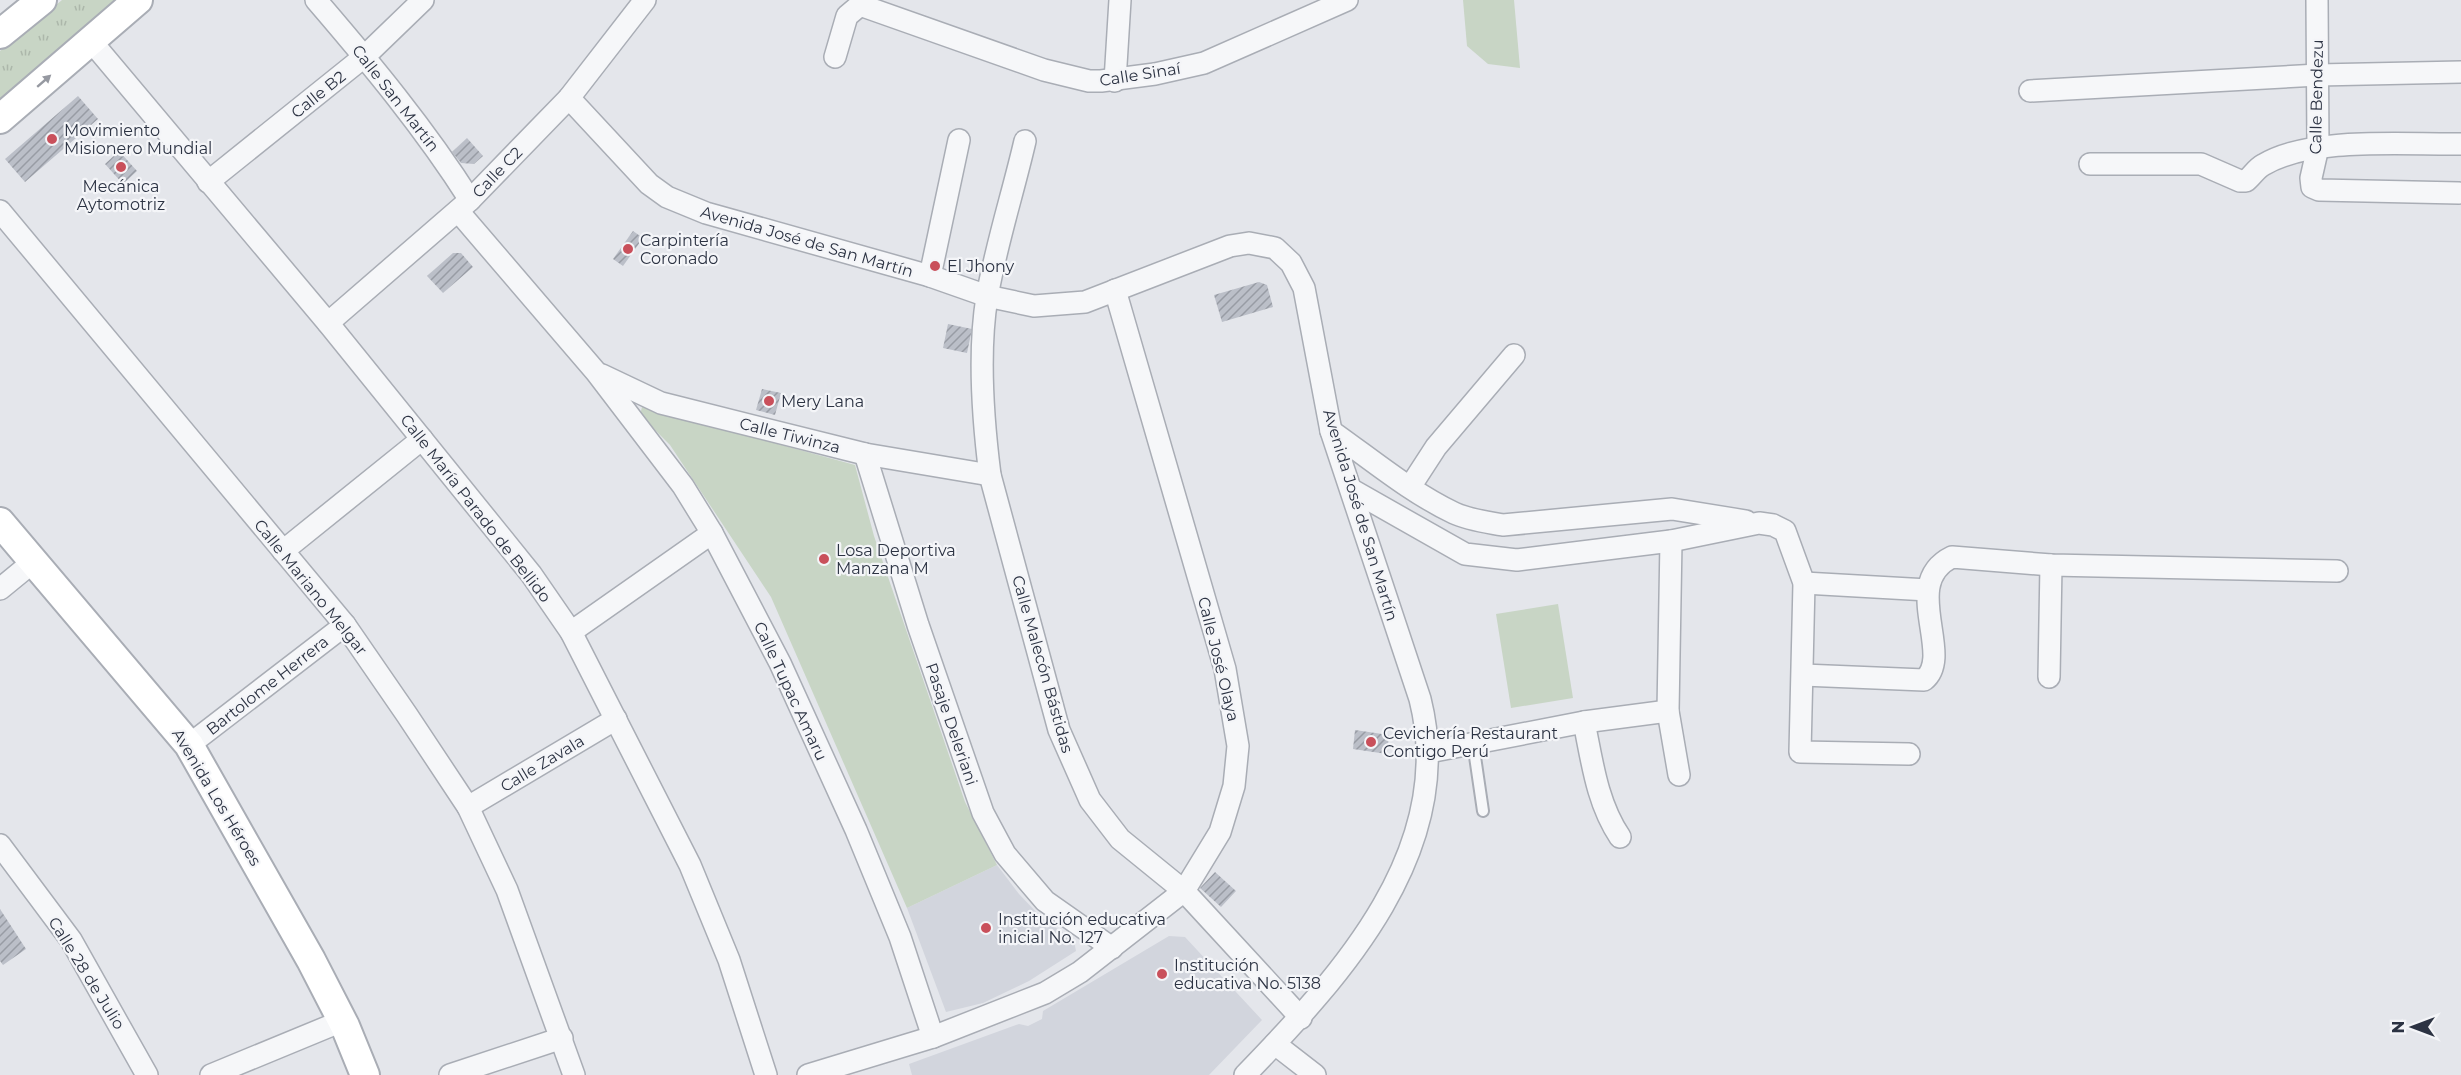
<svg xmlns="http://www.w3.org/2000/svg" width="2461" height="1075" font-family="Montserrat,sans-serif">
  <defs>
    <pattern id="grass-tufts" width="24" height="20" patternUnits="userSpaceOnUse" patternTransform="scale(1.5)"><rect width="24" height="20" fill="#c8d5c5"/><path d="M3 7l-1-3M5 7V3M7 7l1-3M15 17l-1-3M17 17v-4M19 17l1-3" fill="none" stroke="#acb7aa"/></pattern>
    <pattern id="building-hatch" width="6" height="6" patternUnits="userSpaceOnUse" patternTransform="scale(1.5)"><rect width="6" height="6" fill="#bbbfc8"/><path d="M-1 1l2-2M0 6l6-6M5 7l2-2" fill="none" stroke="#989ca4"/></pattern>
  </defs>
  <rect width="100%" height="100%" fill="#e4e6eb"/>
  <!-- built -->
  <g fill="#d2d5dd">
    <polygon points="997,865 1019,894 1040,916 1074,941 1076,951 1029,981 983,1003 946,1012 907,908"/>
    <polygon points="1169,936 1185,937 1262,1020 1209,1075 912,1075 909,1064 1019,1024 1028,1026 1042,1019 1043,1011"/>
  </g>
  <!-- grass -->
  <polygon fill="url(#grass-tufts)" points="62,0 125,0 0,106 0,51"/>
  <!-- park -->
  <g fill="#c8d5c5">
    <polygon points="1463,0 1514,0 1520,68 1488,64 1467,46"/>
    <polygon points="642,407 855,465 874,536 965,802 997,865 907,908 771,597 670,445 640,415"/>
    <polygon points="1558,604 1573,698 1511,708 1496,614"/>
  </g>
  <!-- building -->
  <g fill="url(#building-hatch)">
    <polygon points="78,96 98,119 25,182 5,159"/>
    <polygon points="467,138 483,156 474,164 461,163 452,152"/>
    <polygon points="119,151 137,171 123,184 105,164"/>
    <polygon points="633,231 643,238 623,266 613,259"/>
    <polygon points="453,253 461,253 473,267 443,293 427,276"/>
    <polygon points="1259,282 1267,285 1273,307 1222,322 1214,295"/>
    <polygon points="948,324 972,329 967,353 943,348"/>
    <polygon points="762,389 781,393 775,415 756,410"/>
    <polygon points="1355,730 1389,735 1387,754 1353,749"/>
    <polygon points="1215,872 1236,891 1221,907 1200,888"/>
    <polygon points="0,909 26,949 3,965 0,961"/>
  </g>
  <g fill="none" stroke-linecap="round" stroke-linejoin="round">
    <!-- lane casing -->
    <g stroke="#a9adb5" stroke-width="14">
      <polyline id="lane" points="1473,743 1483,811"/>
    </g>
    <!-- street casing -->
    <g stroke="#a9adb5" stroke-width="24">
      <g id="street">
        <path d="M316 0C371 64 425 129 470 200"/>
        <polyline points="2317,0 2318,147 2311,178 2312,187 2319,190 2459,193"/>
        <polyline points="91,41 328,323 531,574 571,632 690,865 729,960 766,1075"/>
        <polyline points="835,57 847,16 860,5 1044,70 1089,81 1101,81 1155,74 1204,63 1347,0"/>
        <polyline points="1115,81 1120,0"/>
        <polyline points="2030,91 2318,75 2461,72"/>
        <path d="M569 98 649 184 667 197 706 213 930 276 987 296 1034 306 1085 302 1230 246 1249 243 1275 248 1291 263 1304 288 1331 431 1420 699C1458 849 1341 976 1245 1075"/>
        <path d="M1025 141C1013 193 996 245 987 297 978 352 983 420 990 475L1059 730 1090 800 1120 839 1184 891 1301 1018"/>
        <path d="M2090 164H2201L2240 181H2246C2252 176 2257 168 2263 165 2311 136 2405 145 2461 144"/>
        <polyline points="208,182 365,56 423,0"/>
        <polyline points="0,211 345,625 407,715 468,807 507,890 574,1075"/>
        <polyline points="458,211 596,372 683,486 712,533 780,663 856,830 900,937 933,1037"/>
        <polyline points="930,276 959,140"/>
        <polyline points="328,323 470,200 569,98 645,0"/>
        <polyline points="602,375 661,403 865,454 990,475"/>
        <path d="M1331 431C1371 459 1410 492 1454 513 1469 520 1487 522 1503 525L1672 509 1746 521"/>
        <polyline points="865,454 918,625 983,813 1005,854 1045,901 1112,948"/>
        <polyline points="1410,487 1436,447 1514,355"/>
        <polyline points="1352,490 1465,554 1517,560 1671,541 1759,523 1773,525 1785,531 1804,583 1800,752 1909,754"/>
        <polyline points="1671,541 1668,711 1679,775"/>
        <polyline points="283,551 422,439"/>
        <polyline points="1804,583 1928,590"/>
        <polyline points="0,589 33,562"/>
        <polyline points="571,632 712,533"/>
        <path d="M1803 675 1924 680C1955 655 1899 583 1952 557L2051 565 2337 571"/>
        <polyline points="2049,677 2051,565"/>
        <path d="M1584 722C1592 761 1597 803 1620 837"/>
        <polyline points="189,745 345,625"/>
        <polyline points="1429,752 1584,722 1668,711"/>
        <polyline points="468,807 616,719"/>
        <polyline points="0,845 71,940 147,1075"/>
        <polyline points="1275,1044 1315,1075"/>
        <polyline points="211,1075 342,1021"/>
        <polyline points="450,1075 562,1038"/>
        <polyline points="808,1075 933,1037 1045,993 1080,972 1184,891 1220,832 1234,786 1238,746 1225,669 1115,290"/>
      </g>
    </g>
    <!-- secondary casing -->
    <g stroke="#a9adb5" stroke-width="32">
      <g id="secondary">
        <polyline points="0,34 42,0"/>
        <polyline points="0,119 138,0"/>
        <polyline points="0,522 189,745 311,960 345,1026 365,1075"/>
      </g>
    </g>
    <!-- lane -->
    <use href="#lane" stroke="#f6f7f9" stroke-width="10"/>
    <!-- street -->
    <use href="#street" stroke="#f6f7f9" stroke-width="21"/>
    <!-- secondary -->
    <use href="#secondary" stroke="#fff" stroke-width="28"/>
  </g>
  <!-- one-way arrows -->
  <defs><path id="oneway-solid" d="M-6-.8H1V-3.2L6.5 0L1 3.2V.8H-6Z" transform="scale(1.5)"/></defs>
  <use fill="#9699a1" href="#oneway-solid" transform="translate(44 81) rotate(-41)"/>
  <!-- markers -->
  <g fill="#c9505b" stroke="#f4f5f8" stroke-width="2">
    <circle cx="52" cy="139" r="6"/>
    <circle cx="121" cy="167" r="6"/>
    <circle cx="628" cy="249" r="6"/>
    <circle cx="935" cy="266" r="6"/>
    <circle cx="769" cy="401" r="6"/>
    <circle cx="824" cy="559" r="6"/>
    <circle cx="1371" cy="742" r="6"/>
    <circle cx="986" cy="928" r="6"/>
    <circle cx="1162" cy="974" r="6"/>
  </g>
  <g text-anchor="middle" stroke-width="4.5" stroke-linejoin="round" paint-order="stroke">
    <!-- street labels -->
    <g font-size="16" fill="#2c3343" stroke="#f4f5f8">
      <text transform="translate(1140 74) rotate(-9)" y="6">Calle Sinaí</text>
      <text transform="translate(318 94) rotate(-39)" y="6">Calle B2</text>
      <text transform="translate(2316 97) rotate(-89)" y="6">Calle Bendezu</text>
      <text transform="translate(396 98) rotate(52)" y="6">Calle San Martín</text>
      <text transform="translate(497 172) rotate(-46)" y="6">Calle C2</text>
      <text transform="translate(807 241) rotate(16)" y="6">Avenida José de San Martín</text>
      <text transform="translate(790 435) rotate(14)" y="6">Calle Tiwinza</text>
      <text transform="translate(476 508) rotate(52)" y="6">Calle María Parado de Bellido</text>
      <text transform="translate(1361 515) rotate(73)" y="6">Avenida José de San Martín</text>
      <text transform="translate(311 587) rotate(51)" y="6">Calle Mariano Melgar</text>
      <text transform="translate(1219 659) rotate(76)" y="6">Calle José Olaya</text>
      <text transform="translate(1043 664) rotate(74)" y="6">Calle Malecón Bástidas</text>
      <text transform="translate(267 685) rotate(-38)" y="6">Bartolome Herrera</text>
      <text transform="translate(791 691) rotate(65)" y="6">Calle Tupac Amaru</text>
      <text transform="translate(952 724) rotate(71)" y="6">Pasaje Deleriani</text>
      <text transform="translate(542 763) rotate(-31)" y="6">Calle Zavala</text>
      <text transform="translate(217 797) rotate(59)" y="6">Avenida Los Héroes</text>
      <text transform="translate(87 973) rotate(58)" y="6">Calle 28 de Julio</text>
    </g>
    <!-- poi labels -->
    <g font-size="16" fill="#2c3343" stroke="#f4f5f8" text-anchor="start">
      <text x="64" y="136">Movimiento<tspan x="64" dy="18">Misionero Mundial</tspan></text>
      <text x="121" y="192" text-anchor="middle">Mecánica<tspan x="121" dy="18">Aytomotriz</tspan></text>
      <text x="640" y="246">Carpintería<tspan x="640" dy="18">Coronado</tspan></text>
      <text x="947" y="272">El Jhony</text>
      <text x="781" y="407">Mery Lana</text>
      <text x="836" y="556">Losa Deportiva<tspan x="836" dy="18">Manzana M</tspan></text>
      <text x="1383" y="739">Cevichería Restaurant<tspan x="1383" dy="18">Contigo Perú</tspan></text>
      <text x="998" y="925">Institución educativa<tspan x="998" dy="18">inicial No. 127</tspan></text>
      <text x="1174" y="971">Institución<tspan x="1174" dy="18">educativa No. 5138</tspan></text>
    </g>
  </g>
  <!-- north arrow -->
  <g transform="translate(2413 1027) rotate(270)" stroke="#f4f5f8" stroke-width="4.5" paint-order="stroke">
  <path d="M0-4.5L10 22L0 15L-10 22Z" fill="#2c3343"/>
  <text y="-9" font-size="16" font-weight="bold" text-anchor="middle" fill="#2c3343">N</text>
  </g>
</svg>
